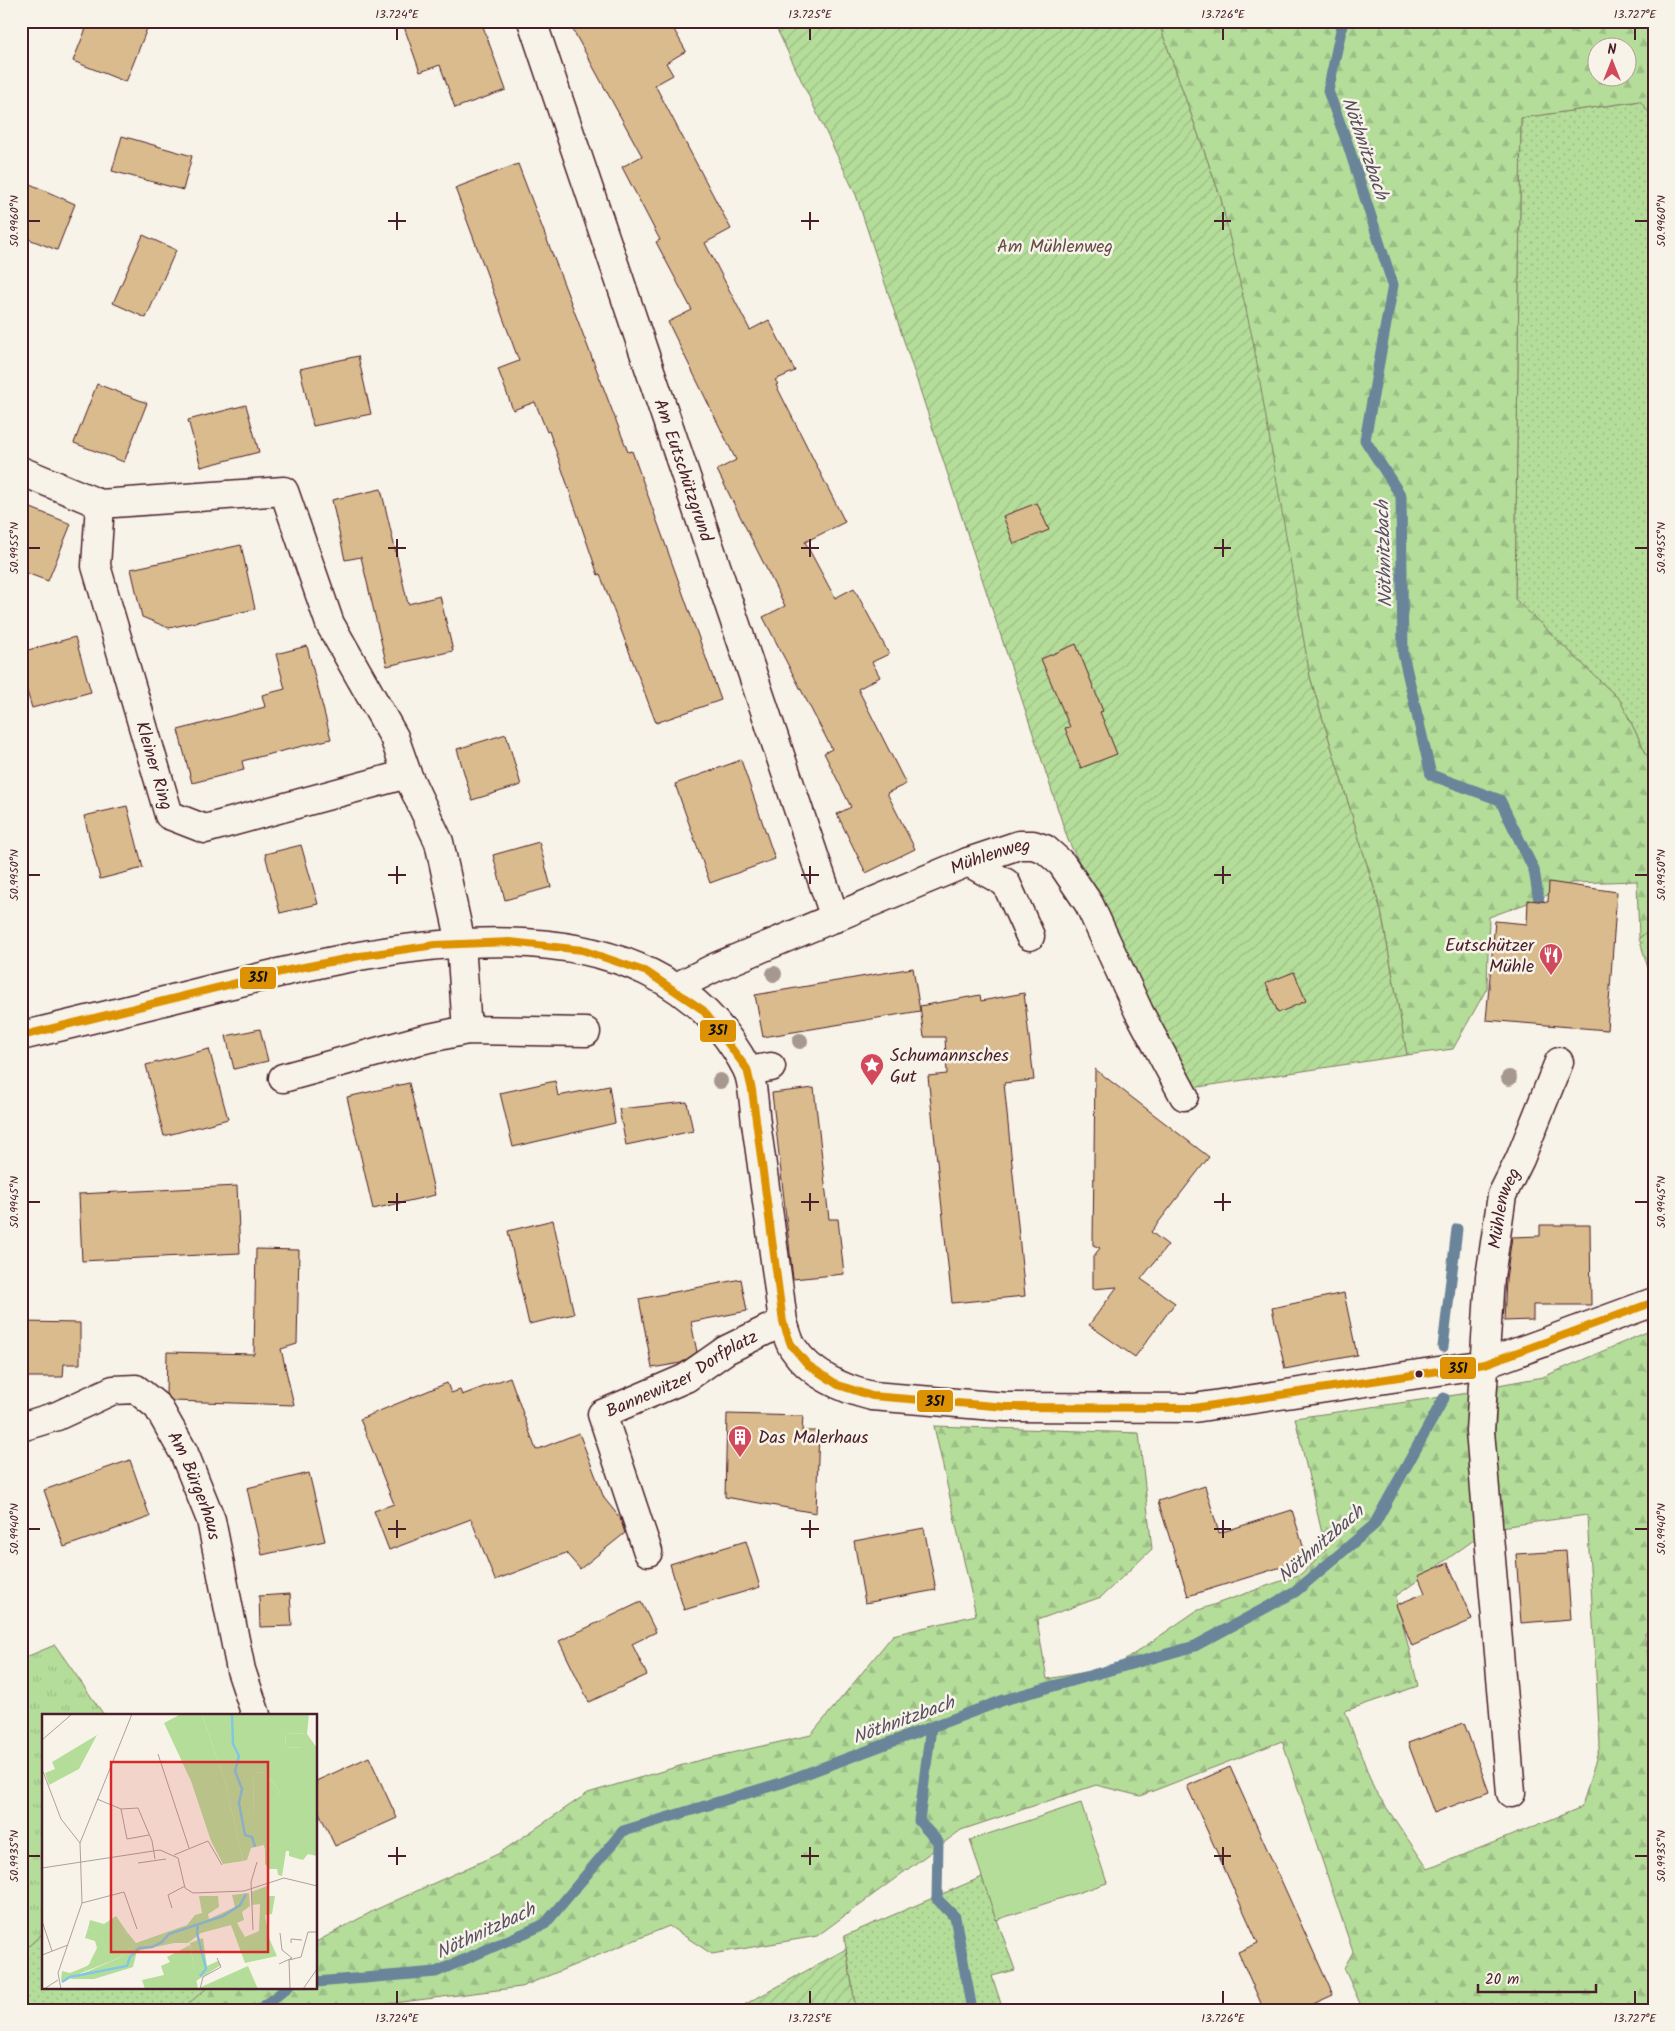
<svg xmlns="http://www.w3.org/2000/svg" width="1675" height="2031" font-family="Kalam,sans-serif">
  <defs>
    <pattern id="grass-dots" width="8" height="8" patternUnits="userSpaceOnUse" patternTransform="scale(1.25)"><rect width="8" height="8" fill="#b4dd9a"/><path d="M2 2h.1M6 6h.1" fill="none" stroke="#9cbd85" stroke-width="1.8" stroke-linecap="round"/></pattern>
    <pattern id="forest-firs" width="22" height="20" patternUnits="userSpaceOnUse" patternTransform="scale(1.25)"><rect width="22" height="20" fill="#b4dd9a"/><path d="M5 1l3.5 6h-7zM16 11l3.5 6h-7z" fill="#9cbd85"/></pattern>
    <pattern id="park-tufts" width="24" height="20" patternUnits="userSpaceOnUse" patternTransform="scale(1.25)"><rect width="24" height="20" fill="#b4dd9a"/><path d="M3 7l-1-3M5 7V3M7 7l1-3M15 17l-1-3M17 17v-4M19 17l1-3" fill="none" stroke="#9cbd85"/></pattern>
    <pattern id="garden-furrows" width="10" height="10" patternUnits="userSpaceOnUse" patternTransform="scale(1.25)"><rect width="10" height="10" fill="#b4dd9a"/><path d="M-1 1l2-2M0 10L10 0M9 11l2-2" fill="none" stroke="#9cbd85"/></pattern>
  </defs>
  <rect width="100%" height="100%" fill="#f7f3e8"/>
  <filter id="ink" filterUnits="userSpaceOnUse"><feTurbulence type="fractalNoise" baseFrequency=".02" numOctaves="2"/><feDisplacementMap in="SourceGraphic" scale="10" xChannelSelector="R" yChannelSelector="G"/><feConvolveMatrix kernelMatrix="1 2 1 2 8 2 1 2 1" color-interpolation-filters="sRGB"/></filter>
  <g filter="url(#ink)">
    <!-- grass -->
    <g fill="url(#grass-dots)" stroke="#7f7e62">
      <polygon points="1641,101 1654,119 1654,770 1620,700 1515,600 1521,118"/>
      <polygon points="1654,926 1654,988 1639,938"/>
      <polygon points="982,1877 1015,1970 992,1976 1003,2010 856,2010 844,1936"/>
      <polygon points="44,1932 44,1987 208,1987 182,2010 21,2010 21,1953"/>
    </g>
    <!-- forest -->
    <g fill="url(#forest-firs)" stroke="#7f7e62" fill-rule="evenodd">
      <path d="M1158 21H1654V119L1640 101 1521 118 1515 599 1620 700 1654 770V926L1639 938 1637 881 1571 883 1539 899 1489 917 1487 988 1453 1049 1407 1055 1381 911 1310 677 1221 199ZM1598 48H1628V78H1598Z"/>
      <polygon points="1654,1329 1654,1631 1644,1633 1654,1691 1654,2010 1363,2010 1344,1968 1353,1952 1282,1741 1140,1796 1096,1785 961,1830 817,1936 712,1954 669,1926 521,1987 339,2010 181,2010 208,1987 316,1987 316,1942 375,1910 498,1854 588,1793 700,1760 811,1735 893,1635 976,1615 934,1426 1139,1433 1152,1549 1101,1597 1037,1620 1047,1679 1115,1667 1196,1611 1301,1574 1326,1550 1295,1418 1469,1393 1478,1537 1396,1596 1418,1686 1345,1711 1374,1789 1428,1869 1582,1807 1600,1745 1587,1515 1500,1527 1495,1432 1498,1385 1543,1377"/>
    </g>
    <!-- park -->
    <polygon fill="url(#park-tufts)" stroke="#7f7e62" points="55,1645 104,1715 44,1715 44,1932 21,1953 21,1659"/>
    <!-- garden -->
    <g fill="url(#garden-furrows)" stroke="#7f7e62">
      <polygon points="773,21 1158,21 1221,199 1253,341 1310,677 1381,911 1407,1055 1192,1088 1068,840 856,195"/>
      <polygon points="846,1949 856,2010 735,2010"/>
    </g>
    <!-- pitch -->
    <polygon fill="#b4dd9a" stroke="#7f7e62" points="1081,1803 1107,1883 996,1920 970,1840"/>
    <g fill="none" stroke-linecap="round" stroke-linejoin="round">
      <!-- stream -->
      <g stroke="#6b8499" stroke-width="11">
        <polyline points="1343,21 1328,91 1348,145 1393,285 1365,440 1401,496 1403,654 1431,775 1500,800 1534,870 1539,901"/>
        <polyline points="1443,1347 1457,1229"/>
        <polyline points="931,1727 919,1821 938,1842 937,1899 955,1917 972,2010"/>
        <polyline points="316,1982 436,1972 545,1924 623,1831 781,1783 1004,1700 1195,1646 1295,1592 1374,1525 1444,1398"/>
        <polyline points="259,2010 288,1987"/>
      </g>
    </g>
    <!-- building -->
    <g fill="#d9bb8d" stroke="#4a1f2b">
      <polygon points="89,21 150,21 126,82 73,61"/>
      <polygon points="402,21 481,21 506,90 455,108 440,65 420,72"/>
      <polygon points="568,21 669,21 686,51 666,63 673,75 655,85 731,229 705,243 750,330 769,320 795,371 775,380 778,384 776,385 845,522 805,542 835,598 854,588 889,654 872,662 880,677 858,689 906,784 887,793 915,849 866,873 837,814 851,807 824,753 832,749 763,617 785,606 717,470 736,460 668,322 692,310 656,242 660,240 622,167 642,156"/>
      <polygon points="122,136 192,156 183,190 112,171"/>
      <polygon points="518,164 628,452 632,451 721,700 656,723 600,574 598,575 549,431 547,432 535,402 513,410 498,369 519,361 455,188"/>
      <polygon points="21,180 75,204 57,250 21,236"/>
      <polygon points="143,235 176,250 146,318 113,303"/>
      <polygon points="358,356 371,414 313,426 300,369"/>
      <polygon points="97,384 147,403 124,462 74,443"/>
      <polygon points="246,405 259,452 201,467 188,420"/>
      <polygon points="381,489 408,604 440,596 453,651 387,666 361,557 345,560 332,500"/>
      <polygon points="1037,503 1049,530 1014,544 1003,516"/>
      <polygon points="21,504 71,524 48,581 21,571"/>
      <polygon points="241,545 255,609 169,628 142,617 131,569"/>
      <polygon points="75,637 91,692 32,708 21,671 21,652"/>
      <polygon points="1076,644 1103,711 1100,712 1117,754 1081,768 1065,728 1070,727 1041,659"/>
      <polygon points="307,646 331,739 242,761 244,770 192,783 178,730 265,707 262,695 285,689 276,654"/>
      <polygon points="506,734 521,785 472,800 457,749"/>
      <polygon points="741,760 775,859 710,883 675,784"/>
      <polygon points="127,806 143,868 100,879 84,816"/>
      <polygon points="539,842 551,887 505,900 493,855"/>
      <polygon points="301,845 318,904 280,913 265,854"/>
      <polygon points="1549,882 1617,892 1607,1030 1486,1020 1495,921 1527,924 1528,900 1548,902"/>
      <polygon points="913,968 920,1011 763,1037 755,995"/>
      <polygon points="1294,972 1306,1001 1278,1013 1266,983"/>
      <polygon points="1024,993 1034,1080 1004,1083 1025,1296 952,1303 928,1076 947,1074 945,1037 924,1037 920,1006 980,995 981,1001"/>
      <polygon points="260,1029 268,1061 234,1069 226,1036"/>
      <polygon points="209,1049 228,1119 164,1136 146,1065"/>
      <polygon points="1095,1069 1209,1157 1151,1232 1168,1245 1141,1279 1175,1303 1135,1357 1089,1325 1117,1287 1093,1289 1093,1257 1100,1248 1093,1245"/>
      <polygon points="555,1081 558,1096 609,1086 615,1123 513,1147 500,1093"/>
      <polygon points="409,1083 435,1195 373,1209 347,1097"/>
      <polygon points="814,1088 829,1219 838,1219 844,1274 793,1279 772,1093"/>
      <polygon points="687,1102 693,1131 626,1145 619,1109"/>
      <polygon points="237,1186 240,1253 82,1261 79,1194"/>
      <polygon points="553,1220 574,1314 529,1324 508,1231"/>
      <polygon points="1540,1225 1590,1225 1591,1305 1533,1305 1533,1320 1504,1321 1506,1279 1512,1237 1540,1236"/>
      <polygon points="256,1249 299,1250 297,1344 281,1349 294,1405 173,1401 166,1394 167,1352 254,1354"/>
      <polygon points="741,1279 747,1311 691,1322 697,1352 681,1363 652,1368 639,1299"/>
      <polygon points="1344,1293 1357,1355 1285,1369 1272,1308"/>
      <polygon points="21,1322 80,1323 80,1364 64,1364 63,1377 21,1377"/>
      <polygon points="510,1377 536,1450 579,1433 604,1498 620,1518 625,1533 580,1569 566,1553 495,1580 471,1519 389,1550 374,1511 394,1504 360,1419 447,1383 451,1393 460,1390 462,1395"/>
      <polygon points="727,1414 803,1416 802,1431 819,1431 816,1513 725,1497"/>
      <polygon points="130,1460 150,1517 64,1547 44,1490"/>
      <polygon points="309,1473 325,1541 262,1555 247,1488"/>
      <polygon points="1205,1486 1219,1533 1292,1510 1307,1559 1188,1596 1158,1501"/>
      <polygon points="924,1528 936,1590 865,1603 854,1541"/>
      <polygon points="746,1541 760,1587 684,1610 670,1564"/>
      <polygon points="1566,1551 1571,1619 1521,1623 1516,1554"/>
      <polygon points="1448,1563 1472,1620 1412,1646 1396,1605 1425,1593 1418,1576"/>
      <polygon points="290,1594 292,1626 260,1627 259,1596"/>
      <polygon points="641,1602 656,1632 632,1644 647,1675 589,1702 559,1641"/>
      <polygon points="1464,1723 1489,1792 1434,1813 1408,1743"/>
      <polygon points="369,1757 397,1818 335,1846 316,1806 316,1781"/>
      <polygon points="1230,1767 1333,1995 1300,2010 1264,2010 1238,1952 1258,1943 1187,1786"/>
    </g>
    <g fill="none" stroke-linecap="round" stroke-linejoin="round">
      <!-- minor casing -->
      <g stroke="#4a1f2b" stroke-width="31">
        <g id="minor">
          <path id="s1" d="M532 21 835 918"/>
          <polyline points="21,471 100,504 284,491 330,624 394,737 407,774 439,842 461,943 467,1030"/>
          <path id="s2" d="M100 504 96 566 169 815 205 829 407 774"/>
          <polyline points="968,862 1006,883 1030,936"/>
          <path id="s3" d="M676 987 716 967 968 862 1019 845H1033L1045 849 1062 864 1089 904 1139 1012 1184 1096"/>
          <path d="M21 1036C89 1020 156 1003 224 986 386 946 650 882 747 1069 754 1083 754 1114 757 1130 766 1194 775 1258 783 1322 786 1330 788 1341 793 1348 810 1374 842 1389 872 1396L1006 1407 1194 1408 1485 1364 1654 1302"/>
          <polyline points="748,1071 771,1067"/>
          <polyline points="283,1078 420,1040 467,1030 586,1032"/>
          <path id="s4" d="M21 1427 57 1416 113 1390 136 1389 158 1407 184 1453 211 1520 241 1670 256 1715"/>
          <path id="s5" d="M648 1552 602 1414 686 1378 726 1350 783 1322"/>
          <path id="s6" d="M1511 1793 1480 1431 1490 1277 1502 1195 1520 1159 1559 1062"/>
        </g>
      </g>
      <!-- minor -->
      <use href="#minor" stroke="#f7f3e8" stroke-width="28"/>
      <!-- bus-1 casing -->
      <g stroke="#f7f3e8" stroke-width="11">
        <polyline id="bus-1" points="21,1036 289,970 360,956 435,945 510,942 582,950 647,972 703,1010 747,1069 752,1090 783,1322 791,1345 808,1365 838,1385 872,1396 1006,1407 1194,1408 1485,1364 1654,1302"/>
      </g>
      <!-- bus-1 -->
      <use href="#bus-1" stroke="#dd9206" stroke-width="8"/>
    </g>
    <!-- trees -->
    <g fill="#a6988f">
      <circle cx="774" cy="974" r="8"/>
      <circle cx="800" cy="1041" r="8"/>
      <circle cx="1509" cy="1078" r="8"/>
      <circle cx="720" cy="1081" r="8"/>
    </g>
  </g>
  <!-- ticks -->
  <path fill="none" stroke="#4a1f2b" stroke-width="2" d="M397 28V40M810 28V40M1223 28V40M1635 28V40M397 212V230M810 212V230M1223 212V230M28 221H40M388 221H406M801 221H819M1214 221H1231M1635 221H1648M397 539V557M810 539V557M1223 539V557M28 548H40M388 548H406M801 548H819M1214 548H1231M1635 548H1648M397 866V884M810 866V884M1223 866V884M28 875H40M388 875H406M801 875H819M1214 875H1231M1635 875H1648M397 1193V1211M810 1193V1211M1223 1193V1211M28 1202H40M388 1202H406M801 1202H819M1214 1202H1231M1635 1202H1648M397 1520V1538M810 1520V1538M1223 1520V1538M28 1529H40M388 1529H406M801 1529H819M1214 1529H1231M1635 1529H1648M397 1847V1865M810 1847V1865M1223 1847V1865M28 1856H40M388 1856H406M801 1856H819M1214 1856H1231M1635 1856H1648M397 1991V2004M810 1991V2004M1223 1991V2004M1635 1991V2004"/>
  <!-- icons -->
  <defs>
    <g id="restaurant-pin" transform="scale(1.25)"><path d="M0 17L-7.5 6A9.5 9.5 0 1 1 7.5 6Z" fill="#d1495b" stroke="#f7f3e8"/><path d="M-5-6h1v4h1v-4h1v4h1v-4h1v5L-1.5 .5V6h-2V.5L-5-1ZM5-6V6H3V1.5H1.5Q1.5-4 5-6Z" fill="#fff"/></g>
    <g id="sight-pin" transform="scale(1.25)"><path d="M0 17L-7.5 6A9.5 9.5 0 1 1 7.5 6Z" fill="#d1495b" stroke="#f7f3e8"/><path d="M0-6L1.8-2.2L6-1.7L2.9 1.2L3.7 5.4L0 3.3L-3.7 5.4L-2.9 1.2L-6-1.7L-1.8-2.2Z" fill="#fff"/></g>
    <g id="building-pin" transform="scale(1.25)"><path d="M0 17L-7.5 6A9.5 9.5 0 1 1 7.5 6Z" fill="#d1495b" stroke="#f7f3e8"/><path d="M-4-6H4V6H1V3H-1V6H-4ZM-2.5-4.3h1.7v1.8h-1.7ZM.8-4.3h1.7v1.8H.8ZM-2.5-1h1.7V.8h-1.7ZM.8-1h1.7V.8H.8Z" fill="#fff"/></g>
  </defs>
  <g fill-rule="evenodd">
    <use href="#restaurant-pin" x="1551" y="955"/>
    <use href="#sight-pin" x="872" y="1065"/>
    <use href="#building-pin" x="740" y="1437"/>
  </g>
  <!-- markers -->
  <circle fill="#4a1f2b" stroke="#f7f3e8" stroke-width="2" cx="1419" cy="1374" r="4.5"/>
  <g text-anchor="middle" stroke-width="5" stroke-linejoin="round" paint-order="stroke">
    <!-- park labels -->
    <g font-size="18" fill="#644e47" stroke="#f7f3e8">
      <text x="1055" y="252">Am Mühlenweg</text>
    </g>
    <!-- street labels -->
    <g font-size="18" fill="#4a1f2b" stroke="#f7f3e8">
      <text dy="6" stroke="none"><textPath href="#s1" startOffset="474">Am Eutschützgrund</textPath></text>
      <text dy="6" stroke="none"><textPath href="#s2" startOffset="270">Kleiner Ring</textPath></text>
      <text dy="6" stroke="none"><textPath href="#s3" startOffset="341">Mühlenweg</textPath></text>
      <text dy="6" stroke="none"><textPath href="#s6" startOffset="588">Mühlenweg</textPath></text>
      <text dy="6" stroke="none"><textPath href="#s5" startOffset="235">Bannewitzer Dorfplatz</textPath></text>
      <text dy="6" stroke="none"><textPath href="#s4" startOffset="238">Am Bürgerhaus</textPath></text>
    </g>
    <!-- poi labels -->
    <g font-size="18" fill="#4a1f2b" stroke="#f7f3e8" text-anchor="start">
      <text x="1534" y="951" text-anchor="end">Eutschützer<tspan x="1534" dy="21">Mühle</tspan></text>
      <text x="890" y="1061">Schumannsches<tspan x="890" dy="21">Gut</tspan></text>
      <text x="758" y="1443">Das Malerhaus</text>
    </g>
    <!-- water labels -->
    <g font-size="19" font-style="italic" fill="#5a5162" stroke="#f7f3e8">
      <text transform="translate(1366 148) rotate(71)" y="7">Nöthnitzbach</text>
      <text transform="translate(1383 554) rotate(-92)" y="7">Nöthnitzbach</text>
      <text transform="translate(1320 1543) rotate(-41)" y="7">Nöthnitzbach</text>
      <text transform="translate(903 1719) rotate(-20)" y="7">Nöthnitzbach</text>
      <text transform="translate(485 1930) rotate(-25)" y="7">Nöthnitzbach</text>
    </g>
  </g>
  <!-- overview -->
  <g transform="translate(42 1714)">
    <rect width="275" height="275" fill="#f7f3e8"/>
    <path d="M244 19 265 20 275 34V142L266 140 261 146 257 145 247 142V137H244L240 162 236 161 235 155H227L223 150V136L229 131 211 104 212 59 223 58 236 75 239 98 262 34 243 33ZM85 218 94 229 77 244 19 267 20 257 28 259 45 252ZM161 224 165 252 176 247 179 251 154 267 148 229Z" fill="#b4dd9a"/>
    <path d="M160 0H267L265 20 244 19 243 33 263 34 258 118 249 123H239L236 75 223 58 212 59 211 104 221 114 229 131 223 136 222 131 209 134 205 146 201 147 183 67ZM55 21 37 55 7 71 3 59 13 55 10 48ZM225 172 226 182H233L230 200 223 201 227 224 235 242 203 249 189 211 159 219 146 229H132L95 237 91 253 85 255 52 265H28L77 244 94 229 145 211 153 201 160 199 157 182H176L177 193 166 200 167 205 193 193 190 181 207 179 208 192 200 198 202 206 195 209 203 223 217 217 218 190 210 191 209 178ZM46 214 58 221 65 237 47 250 55 234 53 227 43 224Z" fill="#b4dd9a"/>
    <path d="M74 202 85 218 65 237 58 222 46 214 48 206 62 210Z" fill="#b4dd9a"/>
    <path d="M139 0H160L183 67 201 147 181 150 169 127 149 67 122 9ZM148 231 156 275H103L100 266 122 261 119 252 128 248 125 243Z" fill="#b4dd9a"/>
    <path d="M206 252 216 275H160L159 273Z" fill="#b4dd9a"/>
    <path fill="none" stroke="#81c7e2" stroke-width="2.5" d="M190 0 191 30 197 42 193 57 200 75 197 89 203 121 210 123 213 133M156 210 155 219 164 255 158 262M20 268 28 263 85 252 88 243 97 234 110 233 120 228 127 220 181 202 198 191 204 180"/>
    <path fill="none" stroke="#b29e9c" stroke-width="1" d="M0 26 30 0M116 40 147 134M0 55 19 105 38 129M55 85 79 95 96 94 110 127 113 145M79 95 85 125 107 121M132 141 166 127 180 151M96 149 124 145M0 154 118 136 136 144 143 174 151 179 202 177 242 164 275 172M40 189 82 178 95 215M130 194 126 181 143 172M0 207 10 237M211 216 209 168 215 148M249 229V225L260 226M0 241 26 231M237 250 250 244 240 236 238 219M2 275 16 266M19 275 16 259 40 189 38 129 90 0M158 275 161 263 179 253 175 244M248 275 247 246 259 243 266 218H275M261 275 275 255"/>
    <path fill="#d62828" fill-opacity="0.15" stroke="#d62828" stroke-width="2.5" d="M69 48H226V238H69Z"/>
    <rect width="275" height="275" fill="none" stroke="#4a1f2b" stroke-width="2.5"/>
  </g>
  <g stroke="#f7f3e8" stroke-width="2">
    <rect x="239" y="966" width="38" height="24" rx="5" fill="#dd9206"/>
    <rect x="699" y="1019" width="38" height="24" rx="5" fill="#dd9206"/>
    <rect x="1439" y="1356" width="38" height="24" rx="5" fill="#dd9206"/>
    <rect x="916" y="1389" width="38" height="24" rx="5" fill="#dd9206"/>
  </g>
  <g font-size="14" text-anchor="middle" font-weight="bold" fill="#111">
    <text x="258" y="982">351</text>
    <text x="718" y="1035">351</text>
    <text x="1458" y="1373">351</text>
    <text x="935" y="1406">351</text>
  </g>
  <!-- margin -->
  <rect width="1675" height="2031" fill="none" stroke="#f7f3e8" stroke-width="55"/>
  <!-- north arrow -->
  <g transform="translate(1612 62)"><circle r="24" fill="#f7f3e8" stroke="#b29e9c"/>
  <path d="M0-4L9 19L0 12L-9 19Z" fill="#d1495b"/>
  <text y="-8" font-size="14" font-weight="bold" text-anchor="middle" fill="#4a1f2b">N</text>
  </g>
  <!-- scale -->
  <path d="M1478 1984v8h118v-8" fill="none" stroke="#4a1f2b" stroke-width="2.5"/>
  <text x="1485" y="1984" font-size="15" fill="#4a1f2b" stroke="#f7f3e8" stroke-width="4" paint-order="stroke">20 m</text>
  <rect x="28" y="28" width="1620" height="1976" fill="none" stroke="#4a1f2b" stroke-width="2"/>
  <g font-size="12" text-anchor="middle" fill="#4a1f2b">
    <text x="397" y="18">13.724°E</text>
    <text x="810" y="18">13.725°E</text>
    <text x="1223" y="18">13.726°E</text>
    <text x="1635" y="18">13.727°E</text>
    <text transform="translate(14 221) rotate(-90)" y="4">50.9960°N</text>
    <text transform="translate(1661 221) rotate(-90)" y="4">50.9960°N</text>
    <text transform="translate(14 548) rotate(-90)" y="4">50.9955°N</text>
    <text transform="translate(1661 548) rotate(-90)" y="4">50.9955°N</text>
    <text transform="translate(14 875) rotate(-90)" y="4">50.9950°N</text>
    <text transform="translate(1661 875) rotate(-90)" y="4">50.9950°N</text>
    <text transform="translate(14 1202) rotate(-90)" y="4">50.9945°N</text>
    <text transform="translate(1661 1202) rotate(-90)" y="4">50.9945°N</text>
    <text transform="translate(14 1529) rotate(-90)" y="4">50.9940°N</text>
    <text transform="translate(1661 1529) rotate(-90)" y="4">50.9940°N</text>
    <text transform="translate(14 1856) rotate(-90)" y="4">50.9935°N</text>
    <text transform="translate(1661 1856) rotate(-90)" y="4">50.9935°N</text>
    <text x="397" y="2022">13.724°E</text>
    <text x="810" y="2022">13.725°E</text>
    <text x="1223" y="2022">13.726°E</text>
    <text x="1635" y="2022">13.727°E</text>
  </g>
</svg>
